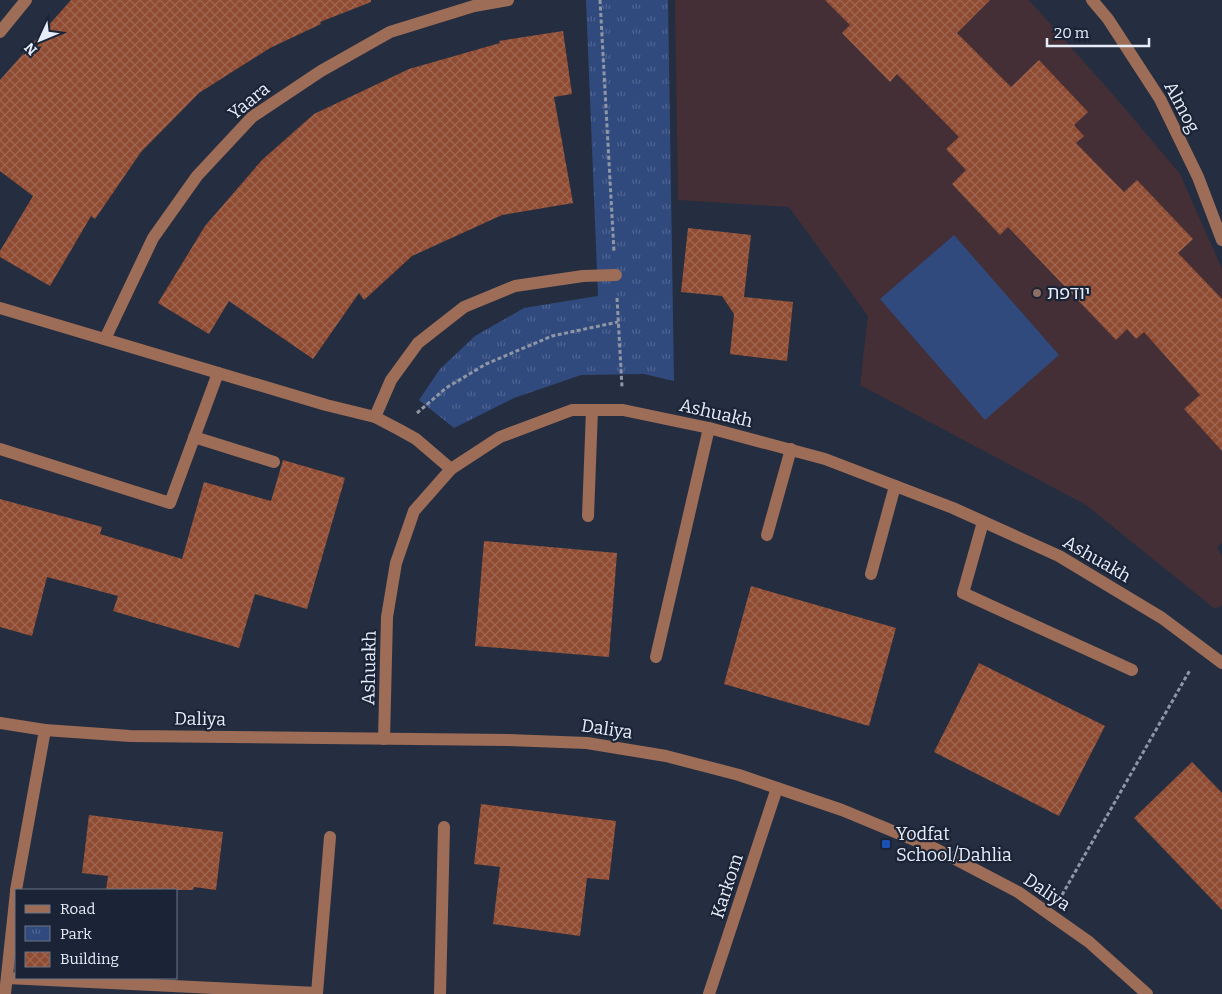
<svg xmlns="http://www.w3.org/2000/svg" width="1222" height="994" font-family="Bitter,'Noto Sans Hebrew',serif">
  <defs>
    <pattern id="park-tufts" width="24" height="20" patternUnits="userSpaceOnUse" patternTransform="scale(1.25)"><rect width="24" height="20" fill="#314a7e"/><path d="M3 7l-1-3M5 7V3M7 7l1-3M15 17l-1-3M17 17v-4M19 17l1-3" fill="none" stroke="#4f6491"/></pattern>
    <pattern id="building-cross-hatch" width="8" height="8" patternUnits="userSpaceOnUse" patternTransform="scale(1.25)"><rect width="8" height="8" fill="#8f4c33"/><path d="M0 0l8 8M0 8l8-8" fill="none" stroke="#9f6651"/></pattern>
  </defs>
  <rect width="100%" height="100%" fill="#252e40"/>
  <!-- education -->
  <polygon fill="#432f35" points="675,0 1029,0 1123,106 1180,174 1222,269 1222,543 1217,547 1222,557 1222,605 1215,609 1086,505 860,385 868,316 789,207 678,200"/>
  <!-- grass -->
  <polygon fill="#314a7e" points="954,235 1059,355 985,420 880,299"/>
  <!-- park -->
  <polygon fill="url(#park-tufts)" points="586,0 668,0 674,381 644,374 581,375 514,398 454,428 419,400 440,369 475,336 524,308 598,296"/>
  <!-- building -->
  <g fill="url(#building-cross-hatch)">
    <polygon points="71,0 371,0 371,2 320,22 321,24 270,48 199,93 141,152 95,219 91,216 50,286 0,257 0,251 33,196 0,171 0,80"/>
    <polygon points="825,0 990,0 957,33 1011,87 1039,60 1088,112 1074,125 1084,136 1076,143 1124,192 1137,180 1193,239 1178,253 1222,299 1222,451 1184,409 1200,395 1144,332 1136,339 1127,329 1116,340 1008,227 1000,235 952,184 966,170 946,149 959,137 897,74 890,82 842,33 850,25"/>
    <polygon points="563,31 572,94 554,97 573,203 502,215 412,256 364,300 359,293 313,359 229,301 209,334 158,303 205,226 262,160 314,114 409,69 500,43 499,41"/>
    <polygon points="688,228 751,235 744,297 793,302 787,361 730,354 734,314 722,296 681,292"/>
    <polygon points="283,460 345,478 307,609 255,594 239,648 113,611 118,596 47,577 32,636 0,627 0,499 102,527 100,534 182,559 204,482 271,501"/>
    <polygon points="484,541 617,553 609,657 475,646"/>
    <polygon points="751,586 896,628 869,726 724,684"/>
    <polygon points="979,663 1105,726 1059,816 934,752"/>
    <polygon points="1192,762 1222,793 1222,910 1134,818"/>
    <polygon points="481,804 616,821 609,880 587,878 580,936 493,924 500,867 474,864"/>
    <polygon points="89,815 223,832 216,890 194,887 193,890 106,890 108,876 82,873"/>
  </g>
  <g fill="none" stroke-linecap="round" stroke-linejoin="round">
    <!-- path -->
    <g stroke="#8f96a5" stroke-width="3" stroke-dasharray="4 2.5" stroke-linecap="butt">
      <polyline points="600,0 614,252"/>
      <polyline points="617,298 622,387"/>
      <polyline points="417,413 446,388 486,364 552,336 618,322"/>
      <polyline points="1062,895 1190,670"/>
    </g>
    <!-- minor -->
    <g stroke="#9e6d57" stroke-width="12">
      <polyline points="1092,0 1108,19 1160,99 1198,177 1222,240"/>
      <polyline points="0,32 26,0"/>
      <polyline points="0,308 326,405 375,417 398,429 416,439 451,469"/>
      <polyline points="105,339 153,238 197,176 252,117 321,71 390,32 474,6 508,0"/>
      <polyline points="375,417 391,380 418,343 464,307 515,286 583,276 616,275"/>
      <polyline points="194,437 274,462"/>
      <polyline points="0,449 170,503 218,373"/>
      <polyline points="588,516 592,410"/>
      <polyline points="983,522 963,593 1132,670"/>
      <polyline points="767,535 791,449"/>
      <polyline points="871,574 895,486"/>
      <polyline points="656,657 709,428"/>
      <polyline points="0,723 45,730 130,736 508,740 587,743 666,756 739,775 842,810 936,849 1018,892 1089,942 1147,994"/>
      <polyline points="384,739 387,617 396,563 414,511 451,469 500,437 572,410 623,410 709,428 825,459 953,508 1059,556 1162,618 1222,663"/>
      <polyline points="16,890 45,730"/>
      <polyline points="7,978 317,993 330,837"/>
      <polyline points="5,994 16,892"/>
      <polyline points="440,994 444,827"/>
      <polyline points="709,994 777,788"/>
    </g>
  </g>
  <!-- markers -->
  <circle fill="#8d6e63" stroke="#1b2436" stroke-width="2" cx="1037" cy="293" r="5"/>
  <rect fill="#1a4fb4" stroke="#1b2436" stroke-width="2" x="881" y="839" width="10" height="10" rx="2.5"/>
  <g text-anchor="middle" stroke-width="4.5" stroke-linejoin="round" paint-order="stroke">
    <!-- street labels -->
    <g font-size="18" fill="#e6edf9" stroke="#1b2436">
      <text transform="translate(249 101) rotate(-39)" y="6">Yaara</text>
      <text transform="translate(1182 107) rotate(62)" y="6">Almog</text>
      <text transform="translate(716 413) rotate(13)" y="6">Ashuakh</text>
      <text transform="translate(1097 559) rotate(30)" y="6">Ashuakh</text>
      <text transform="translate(369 668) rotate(-89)" y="6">Ashuakh</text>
      <text transform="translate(200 719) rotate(1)" y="6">Daliya</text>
      <text transform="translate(607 729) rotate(8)" y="6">Daliya</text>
      <text transform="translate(727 886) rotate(-72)" y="6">Karkom</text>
      <text transform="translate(1047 892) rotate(34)" y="6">Daliya</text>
    </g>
    <!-- poi labels -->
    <g font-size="18" fill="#e6edf9" stroke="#1b2436" text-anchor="start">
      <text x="1047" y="299">יודפת</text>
      <text x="896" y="840">Yodfat<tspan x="896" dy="21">School/Dahlia</tspan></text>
    </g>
  </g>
  <!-- legend -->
  <rect x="15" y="889" width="162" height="90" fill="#1b2436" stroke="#6c7484"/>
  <rect x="25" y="905" width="25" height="8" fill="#9e6d57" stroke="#6c7484"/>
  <text x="60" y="914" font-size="15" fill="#e6edf9">Road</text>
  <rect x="25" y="926" width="25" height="15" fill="url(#park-tufts)" stroke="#6c7484"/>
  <text x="60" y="939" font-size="15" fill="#e6edf9">Park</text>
  <rect x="25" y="952" width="25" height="15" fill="url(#building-cross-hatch)" stroke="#6c7484"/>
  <text x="60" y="964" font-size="15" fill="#e6edf9">Building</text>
  <!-- north arrow -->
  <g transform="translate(40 40) rotate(226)" stroke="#1b2436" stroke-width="4" paint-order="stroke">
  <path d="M0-4L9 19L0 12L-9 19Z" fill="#e6edf9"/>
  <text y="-8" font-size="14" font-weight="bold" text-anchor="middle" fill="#e6edf9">N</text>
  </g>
  <!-- scale -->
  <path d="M1047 38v8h102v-8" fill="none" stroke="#e6edf9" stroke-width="2.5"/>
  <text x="1054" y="38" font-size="15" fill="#e6edf9" stroke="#1b2436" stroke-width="4" paint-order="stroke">20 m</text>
</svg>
